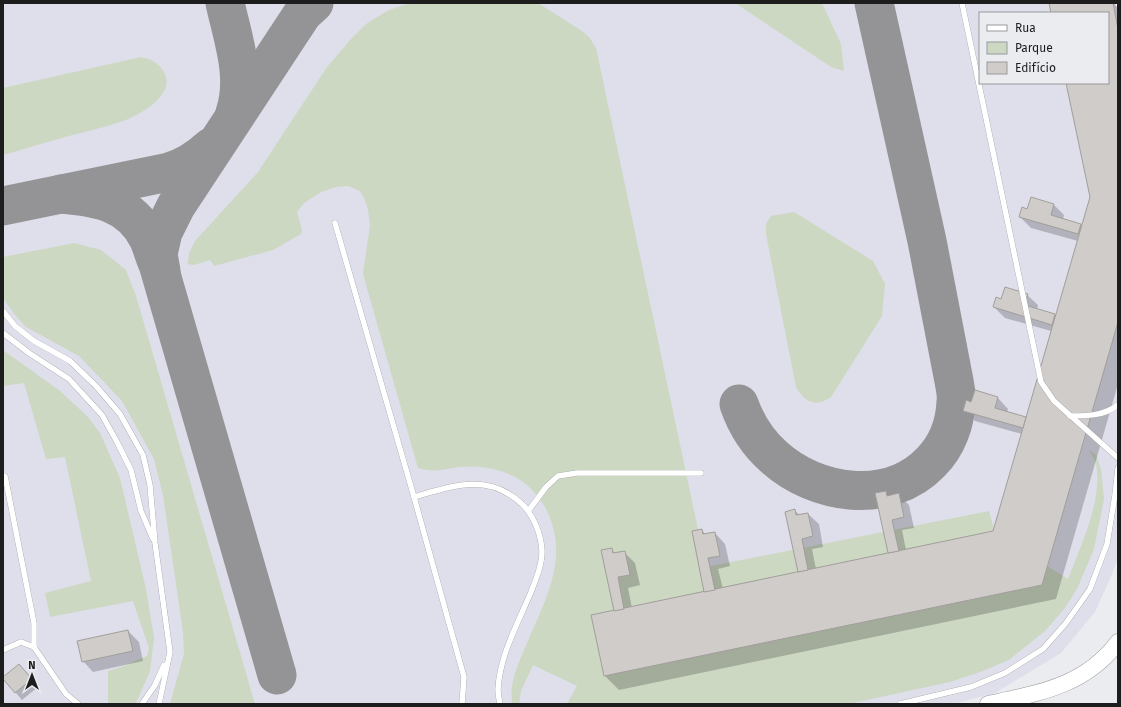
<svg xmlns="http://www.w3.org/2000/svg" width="1121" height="707" font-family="'Fira Sans',sans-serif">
  <rect width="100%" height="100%" fill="#ebecf0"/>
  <!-- built -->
  <path fill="#dedfea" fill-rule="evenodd" d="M3 3H1118V558L1110 579 1095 612 1061 653 995 693 953 704H3ZM980 13H1108V83H980Z"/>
  <!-- green -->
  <g fill="#ccd8c2">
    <path d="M410 3H538L582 31 589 37 596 48 706 567 989 511 995 533 1068 579C1081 545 1103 500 1096 464 1095 459 1091 454 1089 450L1096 455 1101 469 1104 499 1094 549 1077 589 1065 608 1045 631 1009 660 980 672 950 682 848 704H567L577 686 533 665 521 691 519 704H512C512 698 511 692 512 686 514 673 520 660 525 648 544 602 572 557 545 507 538 495 526 482 513 476 498 468 476 465 460 467 443 469 435 473 418 468L363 274 370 225 368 210 365 200 360 191 348 186 336 187 321 192 304 203 297 212 302 230 301 234 273 250 214 266 210 260 194 265 188 264 189 253 195 241 258 172 327 67 351 39 366 24 389 10Z"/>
    <polygon points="735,3 822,3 841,44 844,71 831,67"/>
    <path d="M141 57C152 59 160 64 165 74 175 96 137 117 120 122 102 128 83 132 65 137 44 143 24 149 3 155V88Z"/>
    <path d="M794 212 873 261 885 284 882 316 831 397C815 408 805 402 796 387L766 234V224L771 216Z"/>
    <polygon points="74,243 101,250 126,270 136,296 255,704 170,704 184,654 183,632 163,495 154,459 122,401 104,382 79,356 26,327 15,315 3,298 3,257"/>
    <polygon points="3,350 60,391 88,417 100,433 120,478 146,589 154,638 150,671 137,701 133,704 109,704 108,703 108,671 124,666 147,656 149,648 133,601 50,617 45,593 91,581 65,457 46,459 24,383 3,386"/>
  </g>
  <!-- shadow -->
  <g fill="#0003">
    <polygon points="1050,3 1118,3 1118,384 1056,599 619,690 605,676 616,611 611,549 616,554 624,552 635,563 640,585 628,588 632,608 705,593 702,530 706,535 715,533 725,544 730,566 718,569 723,589 799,573 795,511 800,515 808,514 819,524 823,547 812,549 816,569 889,554 885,492 890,496 899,495 909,505 914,528 902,530 906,550 993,532 1022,434 975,421 964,410 972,403 998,398 1008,409 1007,413 1026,419 1051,331 1005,318 994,307 1002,300 1027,295 1038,305 1037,310 1056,316 1078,241 1031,228 1020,217 1028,210 1054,205 1064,215 1063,220 1082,226 1091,197 1067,83 1108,83 1108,13 1052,13"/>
    <polygon points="128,631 139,642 143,661 93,672 83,661"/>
    <polygon points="26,672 38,687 22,700 3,678"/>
  </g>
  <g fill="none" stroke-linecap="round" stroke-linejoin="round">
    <!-- taxiway -->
    <g stroke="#949497" stroke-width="39">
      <path d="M225 3C233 39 247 77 235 113"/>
      <path d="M61 194C97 197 130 202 148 238 152 246 154 256 158 264L277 675"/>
      <path d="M3 206 169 172C186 167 199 158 211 147"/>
      <polyline points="161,271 158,254 163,232 176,206 303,13 314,3"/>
      <path d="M739 404C746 424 758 443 774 457 816 495 889 506 931 462 947 446 955 424 956 402 957 395 955 387 954 381L927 241 874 3"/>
    </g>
  </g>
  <!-- building -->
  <g fill="#cfccc9" stroke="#a19e9b">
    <polygon points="1049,3 1113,3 1118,29 1118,322 1042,585 604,676 591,615 993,531 1090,197 1066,83 1108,83 1108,13 1051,13"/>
    <polygon points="1031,197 1054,204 1051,215 1081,224 1078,234 1019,217 1022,207 1027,209"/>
    <polygon points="1005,287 1028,294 1025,305 1055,314 1052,325 993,307 996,297 1001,299"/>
    <polygon points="975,390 998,397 995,408 1026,417 1023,428 963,411 966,400 971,402"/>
    <polygon points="886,491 887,496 899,493 904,517 892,520 899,551 888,553 875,493"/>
    <polygon points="795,509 796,515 808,513 813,536 802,539 808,570 798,572 785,512"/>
    <polygon points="702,529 703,534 715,532 720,556 708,558 715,590 704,592 692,531"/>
    <polygon points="612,548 613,553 625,551 630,575 618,577 624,609 614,611 601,550"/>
    <polygon points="128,630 133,651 82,662 77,641"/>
    <polygon points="19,664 32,679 15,693 3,679 3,677"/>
  </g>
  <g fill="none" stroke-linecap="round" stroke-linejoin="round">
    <!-- lane casing -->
    <g stroke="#959599" stroke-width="6">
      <g id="lane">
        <polyline points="962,3 1041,382 1054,401 1118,458"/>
        <polyline points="1118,3 1118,4"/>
        <polyline points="335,223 414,497 464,677 462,704"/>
        <polyline points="3,311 15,326 34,341 70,361 96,386 120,414 143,455 150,485 155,543 170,652 159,704"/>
        <polyline points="3,333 29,353 69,379 102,415 117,442 131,470 141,511 153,539"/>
        <path d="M1070 416C1086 416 1104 416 1118 405"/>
        <polyline points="5,476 34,623 34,647 66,694 78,704"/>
        <path d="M414 497C453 486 488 472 522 504 534 516 541 534 542 551 542 565 536 579 531 592 518 623 500 655 498 689 498 694 499 699 500 704"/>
        <polyline points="529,510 546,487 558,476 577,473 701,473"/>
        <polyline points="3,650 21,642 34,647"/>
        <polyline points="142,704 155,685 164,665"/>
        <polyline points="900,704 971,687 1005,673 1043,649 1066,623 1090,589 1107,544 1115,495 1118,468"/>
      </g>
    </g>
    <!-- secondary casing -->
    <g stroke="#959599" stroke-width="17">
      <path id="secondary" d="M988 704C1039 693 1085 686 1118 642"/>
    </g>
    <!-- lane -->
    <use href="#lane" stroke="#fff" stroke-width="5.5"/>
    <!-- secondary -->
    <use href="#secondary" stroke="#fff" stroke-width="16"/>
  </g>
  <!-- border -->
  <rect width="1121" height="707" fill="none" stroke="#1d1d1e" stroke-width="8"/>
  <!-- legend -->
  <rect x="979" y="12" width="130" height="72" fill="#ebecf0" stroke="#99999c"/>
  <rect x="987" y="25" width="20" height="6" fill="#ffffff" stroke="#99999c"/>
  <text x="1015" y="32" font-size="12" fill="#1d1d1e">Rua</text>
  <rect x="987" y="42" width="20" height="12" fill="#ccd8c2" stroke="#99999c"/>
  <text x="1015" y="52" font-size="12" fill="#1d1d1e">Parque</text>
  <rect x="987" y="62" width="20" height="12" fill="#cfccc9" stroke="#99999c"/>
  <text x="1015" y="72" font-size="12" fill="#1d1d1e">Edifício</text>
  <!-- north arrow -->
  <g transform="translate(32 675)" stroke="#ebecf0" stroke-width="3" paint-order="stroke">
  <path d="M0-3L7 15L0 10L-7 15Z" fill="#1d1d1e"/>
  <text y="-6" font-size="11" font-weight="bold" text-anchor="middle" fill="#1d1d1e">N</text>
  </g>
</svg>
